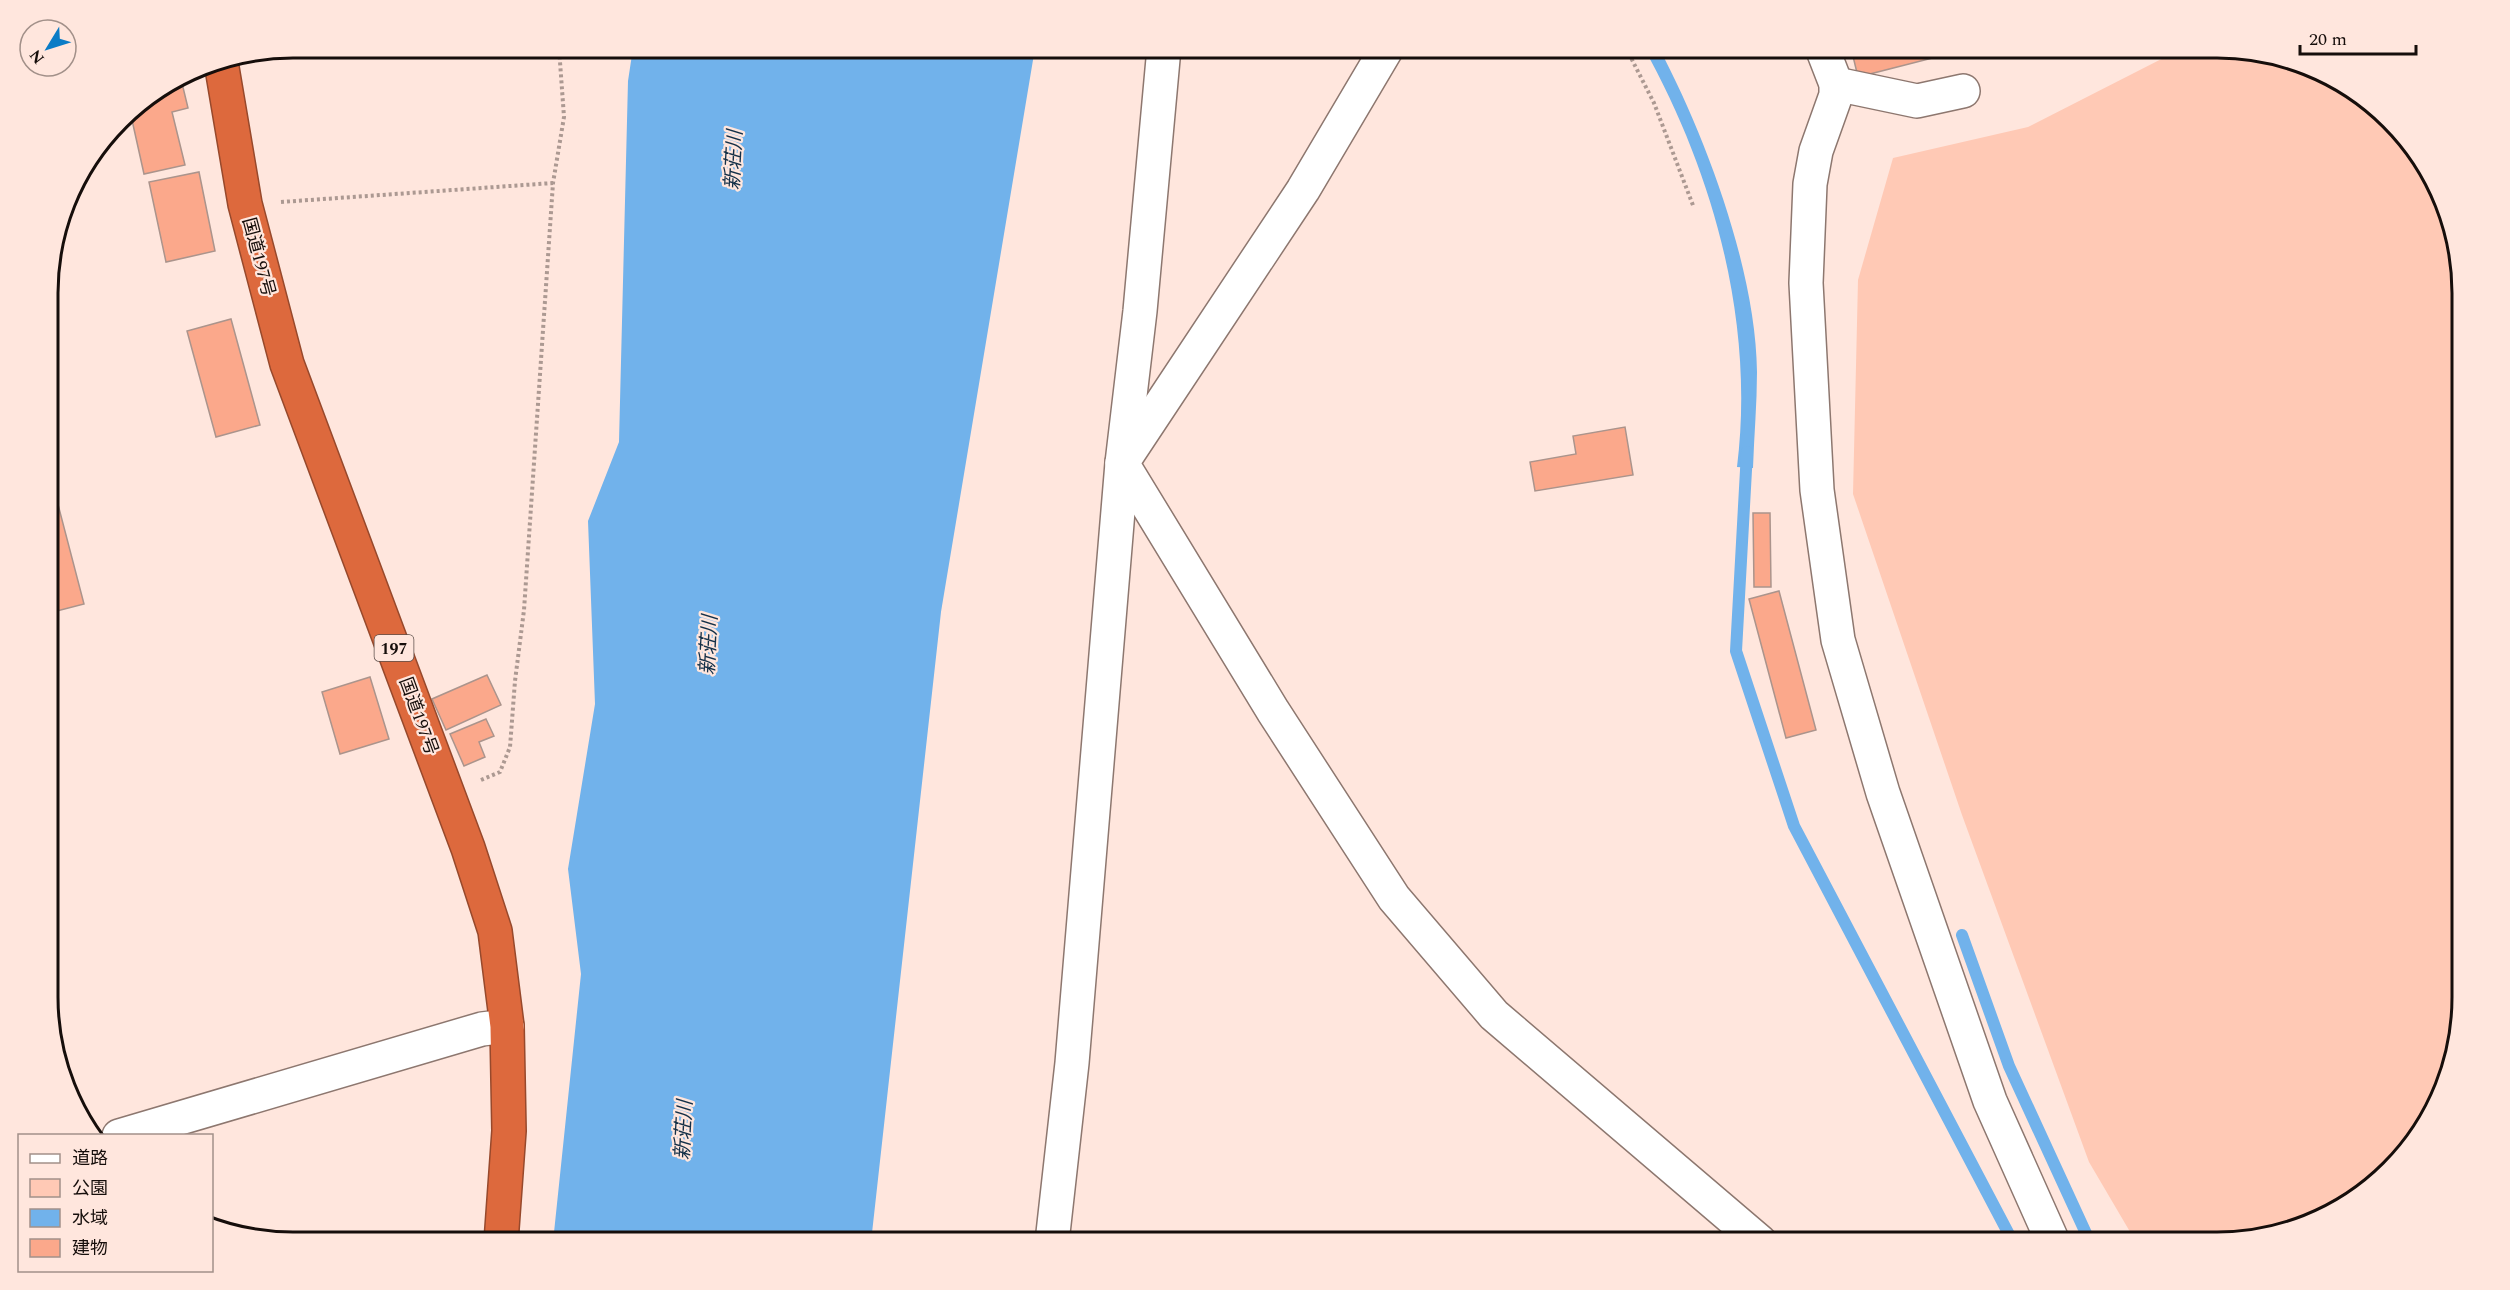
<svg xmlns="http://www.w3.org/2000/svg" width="2510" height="1290" font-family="Spectral,'Noto Sans JP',serif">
  <rect width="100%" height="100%" fill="#ffe6dd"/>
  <!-- green -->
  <polygon fill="#ffc9b5" points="2183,48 2327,74 2379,109 2420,157 2460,261 2462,997 2437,1106 2401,1159 2353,1201 2295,1229 2233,1241 2136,1242 2089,1162 1962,815 1853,494 1858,280 1893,158 2028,127"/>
  <!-- water -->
  <g fill="#71b2eb">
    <polygon points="633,48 1035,48 941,612 871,1242 553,1242 581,974 568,869 595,704 588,521 619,442 628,81"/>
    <path d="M1644 48H1659C1706 137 1756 271 1757 372 1757 404 1754 436 1753 468L1737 467C1755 323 1714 174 1644 48Z"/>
  </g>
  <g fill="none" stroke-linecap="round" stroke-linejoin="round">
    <!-- stream -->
    <g stroke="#71b2eb" stroke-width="12">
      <polyline points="1747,452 1736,651 1794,826 2013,1242"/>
      <polyline points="1962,935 2009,1066 2090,1242"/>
    </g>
  </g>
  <!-- building -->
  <g fill="#fba88b" stroke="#ab948c" stroke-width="1.5">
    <polygon points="1851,48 1955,48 1956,52 1858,77"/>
    <polygon points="181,79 188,108 172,112 185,165 144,174 130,111"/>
    <polygon points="199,172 215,251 166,262 149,182"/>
    <polygon points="231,319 260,425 216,437 187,331"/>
    <polygon points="1625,427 1633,475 1535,491 1530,462 1576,454 1573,436"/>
    <polygon points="49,470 84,604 49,613"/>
    <polygon points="1753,513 1770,513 1771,587 1754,587"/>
    <polygon points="1779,591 1816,730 1786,738 1749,599"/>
    <polygon points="487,675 501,705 446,730 432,699"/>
    <polygon points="370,677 389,739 340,754 322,692"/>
    <polygon points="486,719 494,736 479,742 485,757 464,766 450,734"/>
  </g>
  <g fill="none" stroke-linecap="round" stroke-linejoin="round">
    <!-- minor casing -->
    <g stroke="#8d776f" stroke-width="36">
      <g id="minor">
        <polyline points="1387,48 1303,190 1122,463 1273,711 1394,898 1494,1015 1760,1242"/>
        <polyline points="1822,48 1836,84 1836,95 1816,151 1810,184 1806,283 1817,490 1838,640 1883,793 1990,1101 2053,1242"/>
        <polyline points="1836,84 1917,101 1963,91"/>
        <polyline points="119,1136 482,1029 507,1026"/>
        <polyline points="1052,1242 1072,1063 1122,463 1140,311 1164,48"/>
      </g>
    </g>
    <!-- highway casing -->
    <g stroke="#97492c" stroke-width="36">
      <polyline id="highway" points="221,62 245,204 287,364 468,848 495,931 507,1026 509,1131 501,1242"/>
    </g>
    <!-- path -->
    <g stroke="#ac9992" stroke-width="4" stroke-dasharray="3 3" stroke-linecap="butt">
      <polyline points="1626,48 1654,103 1694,208"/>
      <polyline points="281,202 553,183"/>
      <polyline points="481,780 500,772 510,747 515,681 524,610 553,183 564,117 559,48"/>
    </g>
    <!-- minor -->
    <use href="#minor" stroke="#fff" stroke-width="33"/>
    <!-- highway -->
    <use href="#highway" stroke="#dd693d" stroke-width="33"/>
  </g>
  <g text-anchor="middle" stroke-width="4.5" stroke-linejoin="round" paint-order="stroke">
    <!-- shield labels -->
    <rect fill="#ffe6dd" stroke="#5c4f4a" stroke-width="1.5" x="374.5" y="635" width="39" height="26" rx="4.5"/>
    <g font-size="16" font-weight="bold" fill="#160e0b">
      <text x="394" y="654">197</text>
    </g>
    <!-- street labels -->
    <g font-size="18" fill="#160e0b" stroke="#ffe6dd">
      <text transform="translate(259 257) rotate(75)" y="6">国道197号</text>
      <text transform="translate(419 716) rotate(70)" y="6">国道197号</text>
    </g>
    <!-- water labels -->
    <g font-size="20" font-style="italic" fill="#143048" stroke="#ffe6dd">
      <text transform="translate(733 160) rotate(-87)" y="7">新荘川</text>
      <text transform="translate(708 645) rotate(-87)" y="7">新荘川</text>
      <text transform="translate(683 1130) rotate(-87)" y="7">新荘川</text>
    </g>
  </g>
  <!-- crop -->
  <path d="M0 0H2510V1290H0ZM293 58H2217A235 235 0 0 1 2452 293V997A235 235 0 0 1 2217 1232H293A235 235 0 0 1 58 997V293A235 235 0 0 1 293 58Z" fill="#ffe6dd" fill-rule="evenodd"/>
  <path fill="none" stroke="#160e0b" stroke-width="3" d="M293 58H2217A235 235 0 0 1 2452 293V997A235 235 0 0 1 2217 1232H293A235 235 0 0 1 58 997V293A235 235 0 0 1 293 58Z"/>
  <!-- legend -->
  <rect x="18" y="1134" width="195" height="138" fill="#ffe6dd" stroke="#a29089" stroke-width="1.5"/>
  <rect x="30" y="1154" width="30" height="9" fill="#ffffff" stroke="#a29089" stroke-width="1.5"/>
  <text x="72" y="1164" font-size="18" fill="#160e0b">道路</text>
  <rect x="30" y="1179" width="30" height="18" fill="#ffc9b5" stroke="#a29089" stroke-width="1.5"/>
  <text x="72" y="1194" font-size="18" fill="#160e0b">公園</text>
  <rect x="30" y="1209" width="30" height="18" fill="#71b2eb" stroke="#a29089" stroke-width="1.5"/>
  <text x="72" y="1224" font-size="18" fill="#160e0b">水域</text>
  <rect x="30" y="1239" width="30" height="18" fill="#fba88b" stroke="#a29089" stroke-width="1.5"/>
  <text x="72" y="1254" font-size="18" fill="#160e0b">建物</text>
  <!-- north arrow -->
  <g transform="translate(48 48) rotate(232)"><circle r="28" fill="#ffe6dd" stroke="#a29089" stroke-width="1.5"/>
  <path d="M0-4.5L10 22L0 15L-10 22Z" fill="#0b7cc6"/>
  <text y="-9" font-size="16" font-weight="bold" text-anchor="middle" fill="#160e0b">N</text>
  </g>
  <!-- scale -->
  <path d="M2300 45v9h116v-9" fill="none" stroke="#160e0b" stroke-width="3"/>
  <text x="2309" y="45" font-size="18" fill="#160e0b" stroke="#ffe6dd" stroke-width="4.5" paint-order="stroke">20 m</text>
</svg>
